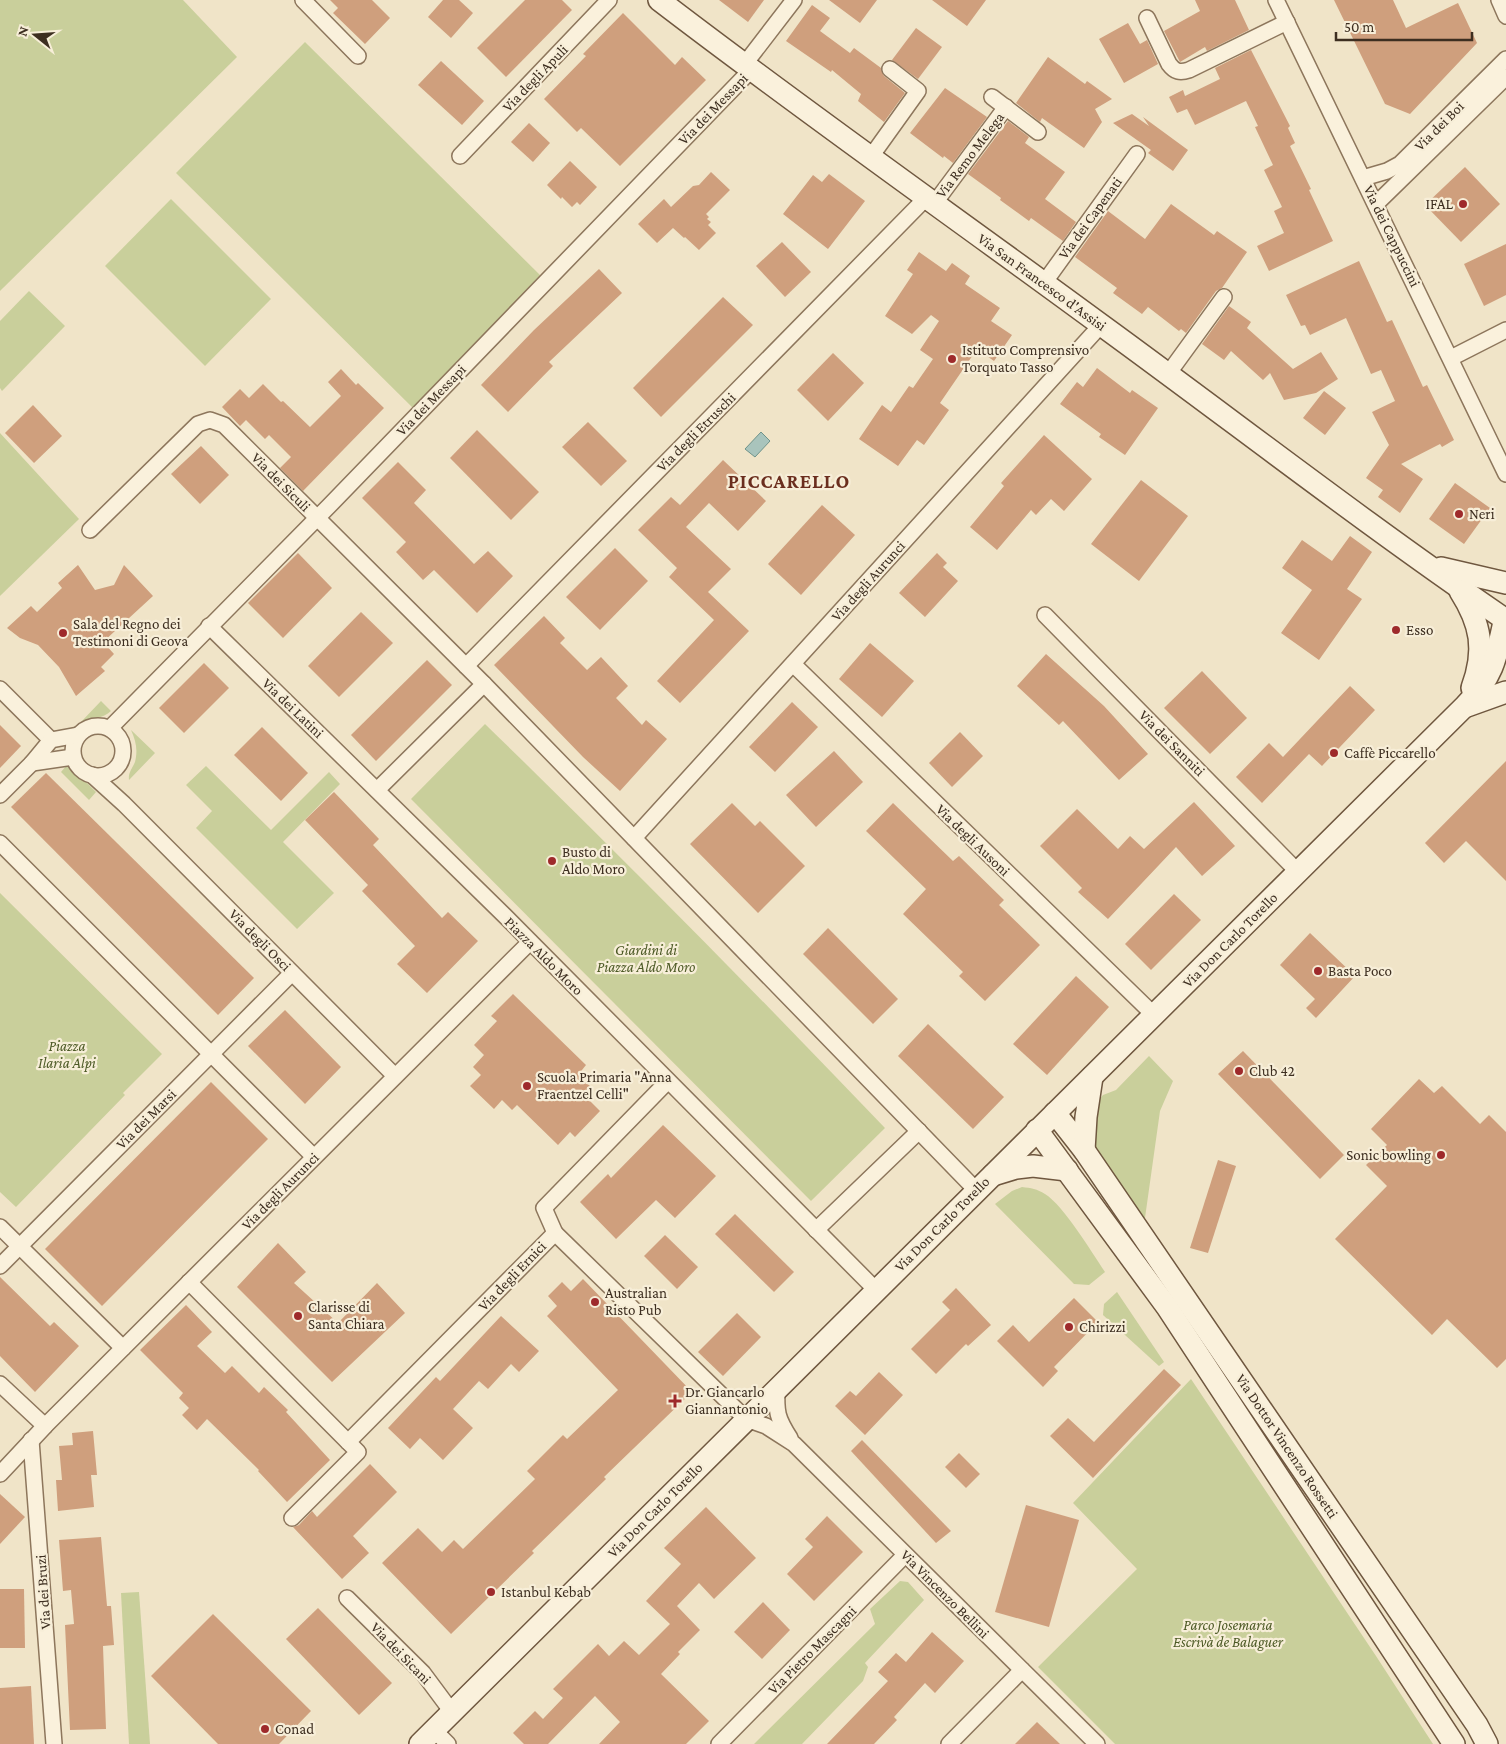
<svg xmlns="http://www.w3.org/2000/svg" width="1506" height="1744" font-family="'Crimson Pro',serif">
  <rect width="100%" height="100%" fill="#f0e4c8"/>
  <!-- green -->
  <g fill="#c9cf9b">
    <polygon points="0,0 183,0 237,57 0,291"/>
    <polygon points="305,42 545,280 416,411 176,173"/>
    <polygon points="171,199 271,299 205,366 105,266"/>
    <polygon points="29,291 65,326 2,391 0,388 0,321"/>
    <polygon points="0,433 79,519 0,596"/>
    <path d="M101 701 111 711C103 719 91 718 80 723Z"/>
    <path d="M485 724C621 856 754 991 885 1128L811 1201 411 799Z"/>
    <path d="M131 730 155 753 129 780C128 773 132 769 135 762 138 750 136 741 131 730Z"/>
    <polygon points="67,765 73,766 73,769 96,792 89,800 61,772"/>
    <polygon points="206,766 271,830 329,772 340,784 283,842 334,893 297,929 196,828 212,811 186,785"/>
    <polygon points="0,893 162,1054 123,1093 125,1095 16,1207 0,1192"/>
    <polygon points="1149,1056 1173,1081 1160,1111 1144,1225 1086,1135 1093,1107 1103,1095 1116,1090"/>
    <path d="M1022 1187C1031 1188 1037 1189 1045 1194 1064 1206 1091 1251 1105 1272L1089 1285 1074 1284 995 1204 1012 1191Z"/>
    <polygon points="1117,1292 1164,1362 1159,1366 1103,1315 1104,1304"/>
    <polygon points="1191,1379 1376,1656 1433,1744 1115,1744 1038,1667 1137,1569 1073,1503"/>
    <polygon points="900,1581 908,1582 924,1600 865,1663 868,1667 863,1681 802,1744 754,1744 875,1624 870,1609"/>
    <polygon points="139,1592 150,1744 129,1744 121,1593"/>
  </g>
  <!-- water -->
  <polygon fill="#a9c4bc" stroke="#6f938a" points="761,432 770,441 755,457 745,449"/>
  <!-- building -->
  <g fill="#cf9f7d">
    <polygon points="330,0 372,0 390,18 365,44 333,13 338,8"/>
    <polygon points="443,0 459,0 473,13 451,38 428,17"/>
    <polygon points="525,0 562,0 572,10 506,77 477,48"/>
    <polygon points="719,0 764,0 748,22"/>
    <polygon points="829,0 877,0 860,23"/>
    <polygon points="932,0 986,0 967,26"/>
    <polygon points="1195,0 1235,0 1249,30 1207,51 1205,47 1180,62 1164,31 1200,11"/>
    <polygon points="1334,0 1393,0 1406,28 1458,3 1477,43 1410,114 1385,104"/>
    <polygon points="812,5 830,18 820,31 850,53 854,48 881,68 884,76 905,93 884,122 858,101 861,94 832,70 831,72 786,41"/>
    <polygon points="623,13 675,65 682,57 706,80 620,166 581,128 577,132 544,99 586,56 583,54"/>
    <polygon points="1128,23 1140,44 1147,40 1158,64 1124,83 1099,39"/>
    <polygon points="916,28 942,47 918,79 892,60"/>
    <polygon points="1251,50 1290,126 1288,128 1295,143 1290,146 1311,189 1309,190 1333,241 1269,271 1257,246 1284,233 1274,211 1282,207 1264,170 1273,165 1255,127 1258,126 1246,101 1195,125 1187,109 1177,113 1169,97 1183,90 1185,96 1220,79 1215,68"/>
    <polygon points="1048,57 1085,84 1087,81 1112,99 1095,109 1102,122 1084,148 1042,118 1040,122 1016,103"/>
    <polygon points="441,61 484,101 462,125 418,85"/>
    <polygon points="945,88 987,117 953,163 944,156 943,158 910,133"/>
    <polygon points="1132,114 1149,126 1143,117 1188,150 1173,171 1148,153 1151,150 1113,123"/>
    <polygon points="1008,121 1029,137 1025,143 1065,172 1045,199 1076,222 1063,241 1031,218 1029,221 1000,200 1001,198 968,174"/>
    <polygon points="529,123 550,143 533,162 511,142"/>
    <polygon points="570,161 597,187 580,205 577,202 572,207 562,197 561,199 547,185"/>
    <polygon points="1465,167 1500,204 1461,242 1425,205"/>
    <polygon points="711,172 730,190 706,214 709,217 707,219 711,222 708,225 716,233 699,250 685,237 684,238 673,228 657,243 638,224 664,199 671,207 693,186 699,185"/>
    <polygon points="829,174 865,201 828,249 783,214 813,175 822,182"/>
    <polygon points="1171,204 1214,235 1217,231 1247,252 1222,288 1216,291 1186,333 1181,329 1179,331 1148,307 1142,314 1113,293 1117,288 1075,257 1108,211 1145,239"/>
    <polygon points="782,242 811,272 785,297 756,266"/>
    <polygon points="1506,244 1506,295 1484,306 1464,264"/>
    <polygon points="919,252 946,271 952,263 970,276 965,284 1000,308 991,321 1012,335 994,361 977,349 940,403 949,410 924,445 917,440 898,466 859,439 882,405 891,412 909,386 913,388 933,359 920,350 939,321 931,315 912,334 885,316 913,274 907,270"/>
    <polygon points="1359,261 1387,322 1392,320 1423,387 1427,385 1454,440 1442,447 1440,444 1401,464 1423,479 1400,513 1378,497 1383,490 1366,478 1389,445 1372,412 1395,401 1381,370 1371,374 1346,318 1310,335 1305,325 1301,326 1286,295"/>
    <polygon points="599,269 622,293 549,362 553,366 508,412 481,385 534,330"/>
    <polygon points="723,297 753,325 661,417 633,388"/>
    <polygon points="1229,306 1251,322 1247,328 1293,369 1321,352 1338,379 1316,393 1284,400 1270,373 1263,380 1231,351 1224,360 1202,344"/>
    <polygon points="833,353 864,383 828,421 797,390"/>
    <polygon points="1097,368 1130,393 1132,390 1158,408 1125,455 1099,437 1101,434 1060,404 1077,382 1083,387"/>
    <polygon points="341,369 356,385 358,383 384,408 303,491 280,468 291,457 269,435 265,439 246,420 240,426 222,407 240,389 249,398 263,384 281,402 283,401 310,427 341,396 328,382"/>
    <polygon points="1324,391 1346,408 1325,435 1303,418"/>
    <polygon points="33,405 62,436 34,463 5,433"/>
    <polygon points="588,422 627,461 601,486 562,447"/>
    <polygon points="477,430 539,492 511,520 450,458"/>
    <polygon points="1044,435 1092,479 1064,511 1051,499 1036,515 1031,510 997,550 970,527 1004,486 1001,483"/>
    <polygon points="201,446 229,475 200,504 171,474"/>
    <polygon points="723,460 766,501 738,531 709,503 686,527 731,569 708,592 749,631 680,703 657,681 714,620 669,577 677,568 638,530 671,497 680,505"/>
    <polygon points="398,462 426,490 414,503 474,564 488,551 513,576 477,613 434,570 423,580 396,552 406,542 362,498"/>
    <polygon points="1141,480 1188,516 1139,581 1091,544"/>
    <polygon points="1455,483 1490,508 1464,544 1429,519"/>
    <polygon points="822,505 855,535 801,595 768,564"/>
    <polygon points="1350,536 1372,552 1347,589 1362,599 1319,660 1281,633 1312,590 1282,568 1302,540 1332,561"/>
    <polygon points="615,548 648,581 600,630 566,597"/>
    <polygon points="298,553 332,588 283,638 248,603"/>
    <polygon points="937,553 947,563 943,567 958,581 925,617 899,593"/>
    <polygon points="78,565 95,590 114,585 124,565 153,596 103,642 114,654 101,667 105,671 76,696 59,667 38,645 20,638 7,628 31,606 37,612 62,588 58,583"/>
    <polygon points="361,612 393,643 339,697 308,666"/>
    <polygon points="544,616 565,638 560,643 587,670 601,657 628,686 616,698 642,725 646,720 667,739 620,791 583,757 494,665"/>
    <polygon points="870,643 914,681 882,717 839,679"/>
    <polygon points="1046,654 1104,706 1148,754 1119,780 1063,721 1059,725 1017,686"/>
    <polygon points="427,660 452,685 376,761 351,735"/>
    <polygon points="204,663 229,688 184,733 159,708"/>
    <polygon points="1202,671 1247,718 1210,754 1164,708"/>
    <polygon points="1350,686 1375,710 1322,766 1309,754 1262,803 1236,777 1269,743 1283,757"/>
    <polygon points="792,702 818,727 775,772 749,747"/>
    <polygon points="0,725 21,746 0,768"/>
    <polygon points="262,727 308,773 281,801 234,755"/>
    <polygon points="960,732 983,756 952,787 929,763"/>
    <polygon points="834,751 863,782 816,827 786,795"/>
    <polygon points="1506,761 1506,881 1466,841 1444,863 1425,843"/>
    <polygon points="46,773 254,978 218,1015 11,807"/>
    <polygon points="334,792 379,839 373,845 442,918 448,912 478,941 427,993 397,964 415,946 362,891 368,885 305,820"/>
    <polygon points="1194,802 1235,846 1202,876 1176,847 1108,919 1078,892 1082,888 1040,846 1077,809 1118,849 1130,836 1144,849"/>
    <polygon points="732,803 755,826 760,821 805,866 758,913 690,844"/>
    <polygon points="893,803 953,861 959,856 1004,900 999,905 1040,945 985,1001 959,976 963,972 903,914 926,889 866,831"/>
    <polygon points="1174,894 1201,920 1151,970 1125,944"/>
    <polygon points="828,928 898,999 873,1024 803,954"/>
    <polygon points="1310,933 1355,976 1316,1018 1306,1008 1315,999 1280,965"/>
    <polygon points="1076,976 1109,1007 1047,1075 1013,1044"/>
    <polygon points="513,994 586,1065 578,1075 591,1087 584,1095 600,1111 575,1137 570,1132 558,1145 517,1105 512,1110 502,1100 494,1109 470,1086 481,1075 473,1067 484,1055 474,1045 497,1021 491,1016"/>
    <polygon points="285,1010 341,1067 305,1104 248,1046"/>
    <polygon points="928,1024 1004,1097 973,1129 898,1056"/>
    <polygon points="1243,1051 1344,1155 1320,1179 1218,1074"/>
    <polygon points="1419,1079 1434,1093 1442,1086 1480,1124 1489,1115 1506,1132 1506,1359 1497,1368 1447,1319 1432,1335 1335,1239 1387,1186 1366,1165 1387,1145 1371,1129"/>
    <polygon points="211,1082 268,1139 102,1306 45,1249"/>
    <polygon points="663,1125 716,1176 675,1218 656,1200 616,1239 580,1202 608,1174 611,1178"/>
    <polygon points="1218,1160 1236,1166 1208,1253 1190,1248"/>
    <polygon points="735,1214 794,1272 774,1292 715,1234"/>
    <polygon points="665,1235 698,1267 677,1289 644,1256"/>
    <polygon points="278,1243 306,1272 294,1283 338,1323 377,1283 405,1313 332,1382 237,1287"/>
    <polygon points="0,1277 50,1326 54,1322 79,1346 35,1392 0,1356"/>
    <polygon points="583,1279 692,1392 604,1477 606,1479 532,1551 534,1553 451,1634 382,1563 418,1528 442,1552 454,1540 463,1549 535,1479 527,1471 563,1435 567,1439 618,1390 547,1316 557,1306 548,1296 562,1282 571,1291"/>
    <polygon points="956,1288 991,1325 968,1346 966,1344 936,1374 911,1349 950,1310 942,1302"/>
    <polygon points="1074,1298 1098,1322 1054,1367 1058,1371 1043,1387 997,1341 1013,1325 1029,1342"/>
    <polygon points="186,1305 212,1332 197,1346 225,1373 232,1366 259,1393 264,1387 288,1410 286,1412 330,1460 287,1502 258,1471 259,1470 207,1419 197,1430 182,1415 189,1408 179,1398 183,1393 140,1350"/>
    <polygon points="737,1313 761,1337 723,1376 698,1352"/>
    <polygon points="501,1316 539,1351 519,1372 511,1364 488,1389 479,1381 453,1409 473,1428 443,1460 420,1438 410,1449 388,1428 436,1377 440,1381"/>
    <polygon points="1164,1369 1181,1385 1093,1478 1050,1436 1068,1418 1094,1442"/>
    <polygon points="879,1372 903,1395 865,1435 835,1406 850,1391 856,1396"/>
    <polygon points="93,1431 97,1475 91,1475 94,1507 58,1511 56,1480 62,1480 59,1446 73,1445 72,1433"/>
    <polygon points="862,1440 951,1531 936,1543 851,1451"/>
    <polygon points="959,1453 980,1474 966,1488 945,1467"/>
    <polygon points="370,1464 397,1492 353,1536 369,1553 342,1579 293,1527 299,1525 312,1511 317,1517"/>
    <polygon points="0,1494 25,1517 0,1544"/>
    <polygon points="1026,1505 1079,1520 1049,1627 995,1612"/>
    <polygon points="706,1507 756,1558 714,1599 699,1583 677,1606 700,1630 678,1652 680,1654 661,1674 709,1721 686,1744 599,1744 620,1722 595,1696 548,1744 524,1744 513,1733 535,1711 543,1719 563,1698 553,1689 598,1644 609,1656 624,1641 639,1655 670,1624 646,1601 681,1564 664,1548"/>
    <polygon points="827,1516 863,1552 814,1601 787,1574 813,1547 805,1539"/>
    <polygon points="101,1537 107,1606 111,1606 114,1645 103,1646 106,1729 70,1730 65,1625 74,1624 71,1590 63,1591 59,1540"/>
    <polygon points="0,1589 24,1589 25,1648 0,1648"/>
    <polygon points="763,1602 790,1630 762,1659 734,1632"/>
    <polygon points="318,1608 392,1683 359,1715 286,1639"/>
    <polygon points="213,1614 311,1711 279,1744 218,1744 151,1676"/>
    <polygon points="932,1632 964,1661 935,1693 925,1683 894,1717 897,1720 874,1744 827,1744 888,1681 878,1672 896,1653 906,1662"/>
    <polygon points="31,1686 34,1744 0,1744 0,1688"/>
    <polygon points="1037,1722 1060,1744 1015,1744"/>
  </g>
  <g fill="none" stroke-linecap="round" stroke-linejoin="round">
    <!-- street casing -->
    <g stroke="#8d765c" stroke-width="18">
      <g id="street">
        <polyline points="303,0 358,56"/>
        <polyline points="1276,0 1506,474"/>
        <polyline points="1499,0 1506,16"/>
        <path d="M1147 18 1169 64C1175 72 1180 73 1189 70L1287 22"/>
        <polyline points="744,65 794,0"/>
        <polyline points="992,97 1038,132"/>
        <polyline points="460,156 609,0"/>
        <polyline points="870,158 918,91 890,69"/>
        <polyline points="1363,178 1387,171 1400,164 1506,59"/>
        <polyline points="934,204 1006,107"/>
        <polyline points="1376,204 1506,77"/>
        <polyline points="1044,283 1137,154"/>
        <polyline points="1451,358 1506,330"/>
        <polyline points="1168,374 1224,297"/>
        <polyline points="90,530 198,424 210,420 224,425 484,684 976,1190"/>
        <polyline points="1045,615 1298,872"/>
        <polyline points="209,626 505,916 876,1290"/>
        <polyline points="793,664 1154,1015"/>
        <polyline points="466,666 926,198"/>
        <polyline points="0,689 51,740"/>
        <circle cx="98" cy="751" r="25"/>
        <polyline points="110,728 329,506 751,70"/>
        <polyline points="32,763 73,757"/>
        <polyline points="92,775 124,804 395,1076"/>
        <polyline points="377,790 484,684"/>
        <polyline points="0,795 32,763 51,740 78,735"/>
        <polyline points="634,838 1101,325"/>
        <polyline points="0,843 314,1157"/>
        <polyline points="0,1227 123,1348"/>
        <polyline points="816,1230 919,1131"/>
        <polyline points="555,1233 746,1419 766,1426 794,1444 1097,1744"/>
        <polyline points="0,1266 292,973"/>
        <polyline points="189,1282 348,1442 555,1233 544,1208 668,1081"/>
        <polyline points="0,1384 45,1426"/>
        <path d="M777 1388C776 1412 777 1418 790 1438"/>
        <polyline points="31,1440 54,1744"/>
        <polyline points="0,1474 45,1426 530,942"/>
        <polyline points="292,1518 358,1452 348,1442"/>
        <polyline points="347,1598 423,1673 452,1712"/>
        <polyline points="434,1730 448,1744"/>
        <polyline points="719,1744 905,1555"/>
        <polyline points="949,1744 1022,1670"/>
      </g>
    </g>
    <!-- secondary casing -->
    <g stroke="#6f573f" stroke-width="24">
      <g id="secondary">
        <path d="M659 0C805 112 956 218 1104 327 1237 424 1367 525 1503 618"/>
        <polyline points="1441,568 1506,583"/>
        <path d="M1460 591C1481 624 1486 650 1472 688"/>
        <polyline points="1467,706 1506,692"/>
        <polyline points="1055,1113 1084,1150 1477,1725 1487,1744"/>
        <polyline points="1037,1130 1167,1307 1454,1744"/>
        <polyline points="1084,1150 1086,1117 1092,1077"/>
        <polyline points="993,1175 1016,1168 1033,1166 1067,1170"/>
        <path d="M420 1744 1465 706C1492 678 1496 660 1504 622"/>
      </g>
    </g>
    <!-- street -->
    <use href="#street" stroke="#faf1dc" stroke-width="15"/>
    <!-- secondary -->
    <use href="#secondary" stroke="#faf1dc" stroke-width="21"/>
  </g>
  <!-- markers -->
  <g fill="#9e2a2b" stroke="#f7eed8" stroke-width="2">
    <circle cx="1463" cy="204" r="5"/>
    <circle cx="952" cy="359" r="5"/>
    <circle cx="1459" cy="514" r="5"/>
    <circle cx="1396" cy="630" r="5"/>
    <circle cx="63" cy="633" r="5"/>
    <circle cx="1334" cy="753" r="5"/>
    <circle cx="552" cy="861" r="5"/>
    <circle cx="1318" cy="971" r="5"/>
    <circle cx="1239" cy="1071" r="5"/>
    <circle cx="527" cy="1086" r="5"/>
    <circle cx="1441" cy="1155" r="5"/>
    <circle cx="595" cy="1302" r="5"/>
    <circle cx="298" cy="1316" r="5"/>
    <circle cx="1069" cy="1327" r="5"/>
    <path d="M672.5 1393.5h5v5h5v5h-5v5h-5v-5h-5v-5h5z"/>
    <circle cx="491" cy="1592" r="5"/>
    <circle cx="265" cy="1729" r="5"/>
  </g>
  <g text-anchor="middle" stroke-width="4.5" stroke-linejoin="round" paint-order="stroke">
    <!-- street labels -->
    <g font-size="15" fill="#3d2e20" stroke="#f7eed8">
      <text transform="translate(535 78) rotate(-46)" y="5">Via degli Apuli</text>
      <text transform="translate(713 109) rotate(-46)" y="5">Via dei Messapi</text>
      <text transform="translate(1439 126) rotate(-45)" y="5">Via dei Boi</text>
      <text transform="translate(970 155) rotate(-53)" y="5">Via Remo Melega</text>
      <text transform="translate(1090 218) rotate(-54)" y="5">Via dei Capenati</text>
      <text transform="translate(1392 236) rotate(64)" y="5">Via dei Cappuccini</text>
      <text transform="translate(1042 282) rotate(36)" y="5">Via San Francesco d'Assisi</text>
      <text transform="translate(431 400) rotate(-46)" y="5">Via dei Messapi</text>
      <text transform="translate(696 432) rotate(-45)" y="5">Via degli Etruschi</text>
      <text transform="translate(281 482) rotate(45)" y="5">Via dei Siculi</text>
      <text transform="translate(868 581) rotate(-48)" y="5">Via degli Aurunci</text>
      <text transform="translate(293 708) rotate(44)" y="5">Via dei Latini</text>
      <text transform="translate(1172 743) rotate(45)" y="5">Via dei Sanniti</text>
      <text transform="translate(973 840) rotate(44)" y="5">Via degli Ausoni</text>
      <text transform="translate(260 940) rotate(45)" y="5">Via degli Osci</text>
      <text transform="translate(1230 940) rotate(-45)" y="5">Via Don Carlo Torello</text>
      <text transform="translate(544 956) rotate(45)" y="5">Piazza Aldo Moro</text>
      <text transform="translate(146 1119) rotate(-45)" y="5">Via dei Marsi</text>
      <text transform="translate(280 1191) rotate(-45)" y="5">Via degli Aurunci</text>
      <text transform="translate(942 1224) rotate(-45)" y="5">Via Don Carlo Torello</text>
      <text transform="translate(512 1276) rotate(-46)" y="5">Via degli Ernici</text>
      <text transform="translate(1287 1446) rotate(56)" y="5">Via Dottor Vincenzo Rossetti</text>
      <text transform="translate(655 1510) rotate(-45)" y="5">Via Don Carlo Torello</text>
      <text transform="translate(43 1592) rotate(-94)" y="5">Via dei Bruzi</text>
      <text transform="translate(945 1594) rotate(45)" y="5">Via Vincenzo Bellini</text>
      <text transform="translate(812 1650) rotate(-45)" y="5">Via Pietro Mascagni</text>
      <text transform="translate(401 1653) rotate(46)" y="5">Via dei Sicani</text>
    </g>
    <!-- poi labels -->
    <g font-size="15" fill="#3d2e20" stroke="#f7eed8" text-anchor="start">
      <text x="1453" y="209" text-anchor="end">IFAL</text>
      <text x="962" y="355">Istituto Comprensivo<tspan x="962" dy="17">Torquato Tasso</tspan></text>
      <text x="1469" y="519">Neri</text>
      <text x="73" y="629">Sala del Regno dei<tspan x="73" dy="17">Testimoni di Geova</tspan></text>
      <text x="1406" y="635">Esso</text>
      <text x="1344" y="758">Caffè Piccarello</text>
      <text x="562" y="857">Busto di<tspan x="562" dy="17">Aldo Moro</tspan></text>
      <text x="1328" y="976">Basta Poco</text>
      <text x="1249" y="1076">Club 42</text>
      <text x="537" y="1082">Scuola Primaria "Anna<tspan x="537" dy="17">Fraentzel Celli"</tspan></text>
      <text x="1431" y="1160" text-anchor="end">Sonic bowling</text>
      <text x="605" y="1298">Australian<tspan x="605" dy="17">Risto Pub</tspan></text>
      <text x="308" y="1312">Clarisse di<tspan x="308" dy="17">Santa Chiara</tspan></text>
      <text x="1079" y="1332">Chirizzi</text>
      <text x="685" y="1397">Dr. Giancarlo<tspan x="685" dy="17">Giannantonio</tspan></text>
      <text x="501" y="1597">Istanbul Kebab</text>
      <text x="275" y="1734">Conad</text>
    </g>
    <!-- park labels -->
    <g font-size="15" font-style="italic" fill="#4d5a26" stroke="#f7eed8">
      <text x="646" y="955">Giardini di<tspan x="646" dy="17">Piazza Aldo Moro</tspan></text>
      <text x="67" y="1051">Piazza<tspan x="67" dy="17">Ilaria Alpi</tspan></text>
      <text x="1228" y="1630">Parco Josemaria<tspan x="1228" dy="17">Escrivà de Balaguer</tspan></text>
    </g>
    <!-- district labels -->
    <g font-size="20" font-weight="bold" letter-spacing="1" fill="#6b2e1e" stroke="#f7eed8">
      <text x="789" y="488">PICCARELLO</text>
    </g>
  </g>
  <!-- north arrow -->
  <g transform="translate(35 35) rotate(287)" stroke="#f7eed8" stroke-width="4" paint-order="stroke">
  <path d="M0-4L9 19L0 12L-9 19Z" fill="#3d2e20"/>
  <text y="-8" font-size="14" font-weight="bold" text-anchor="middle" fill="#3d2e20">N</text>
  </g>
  <!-- scale -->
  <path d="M1336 32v8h136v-8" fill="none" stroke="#3d2e20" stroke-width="2.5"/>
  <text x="1344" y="32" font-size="15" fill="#3d2e20" stroke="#f7eed8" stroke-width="4" paint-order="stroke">50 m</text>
</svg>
